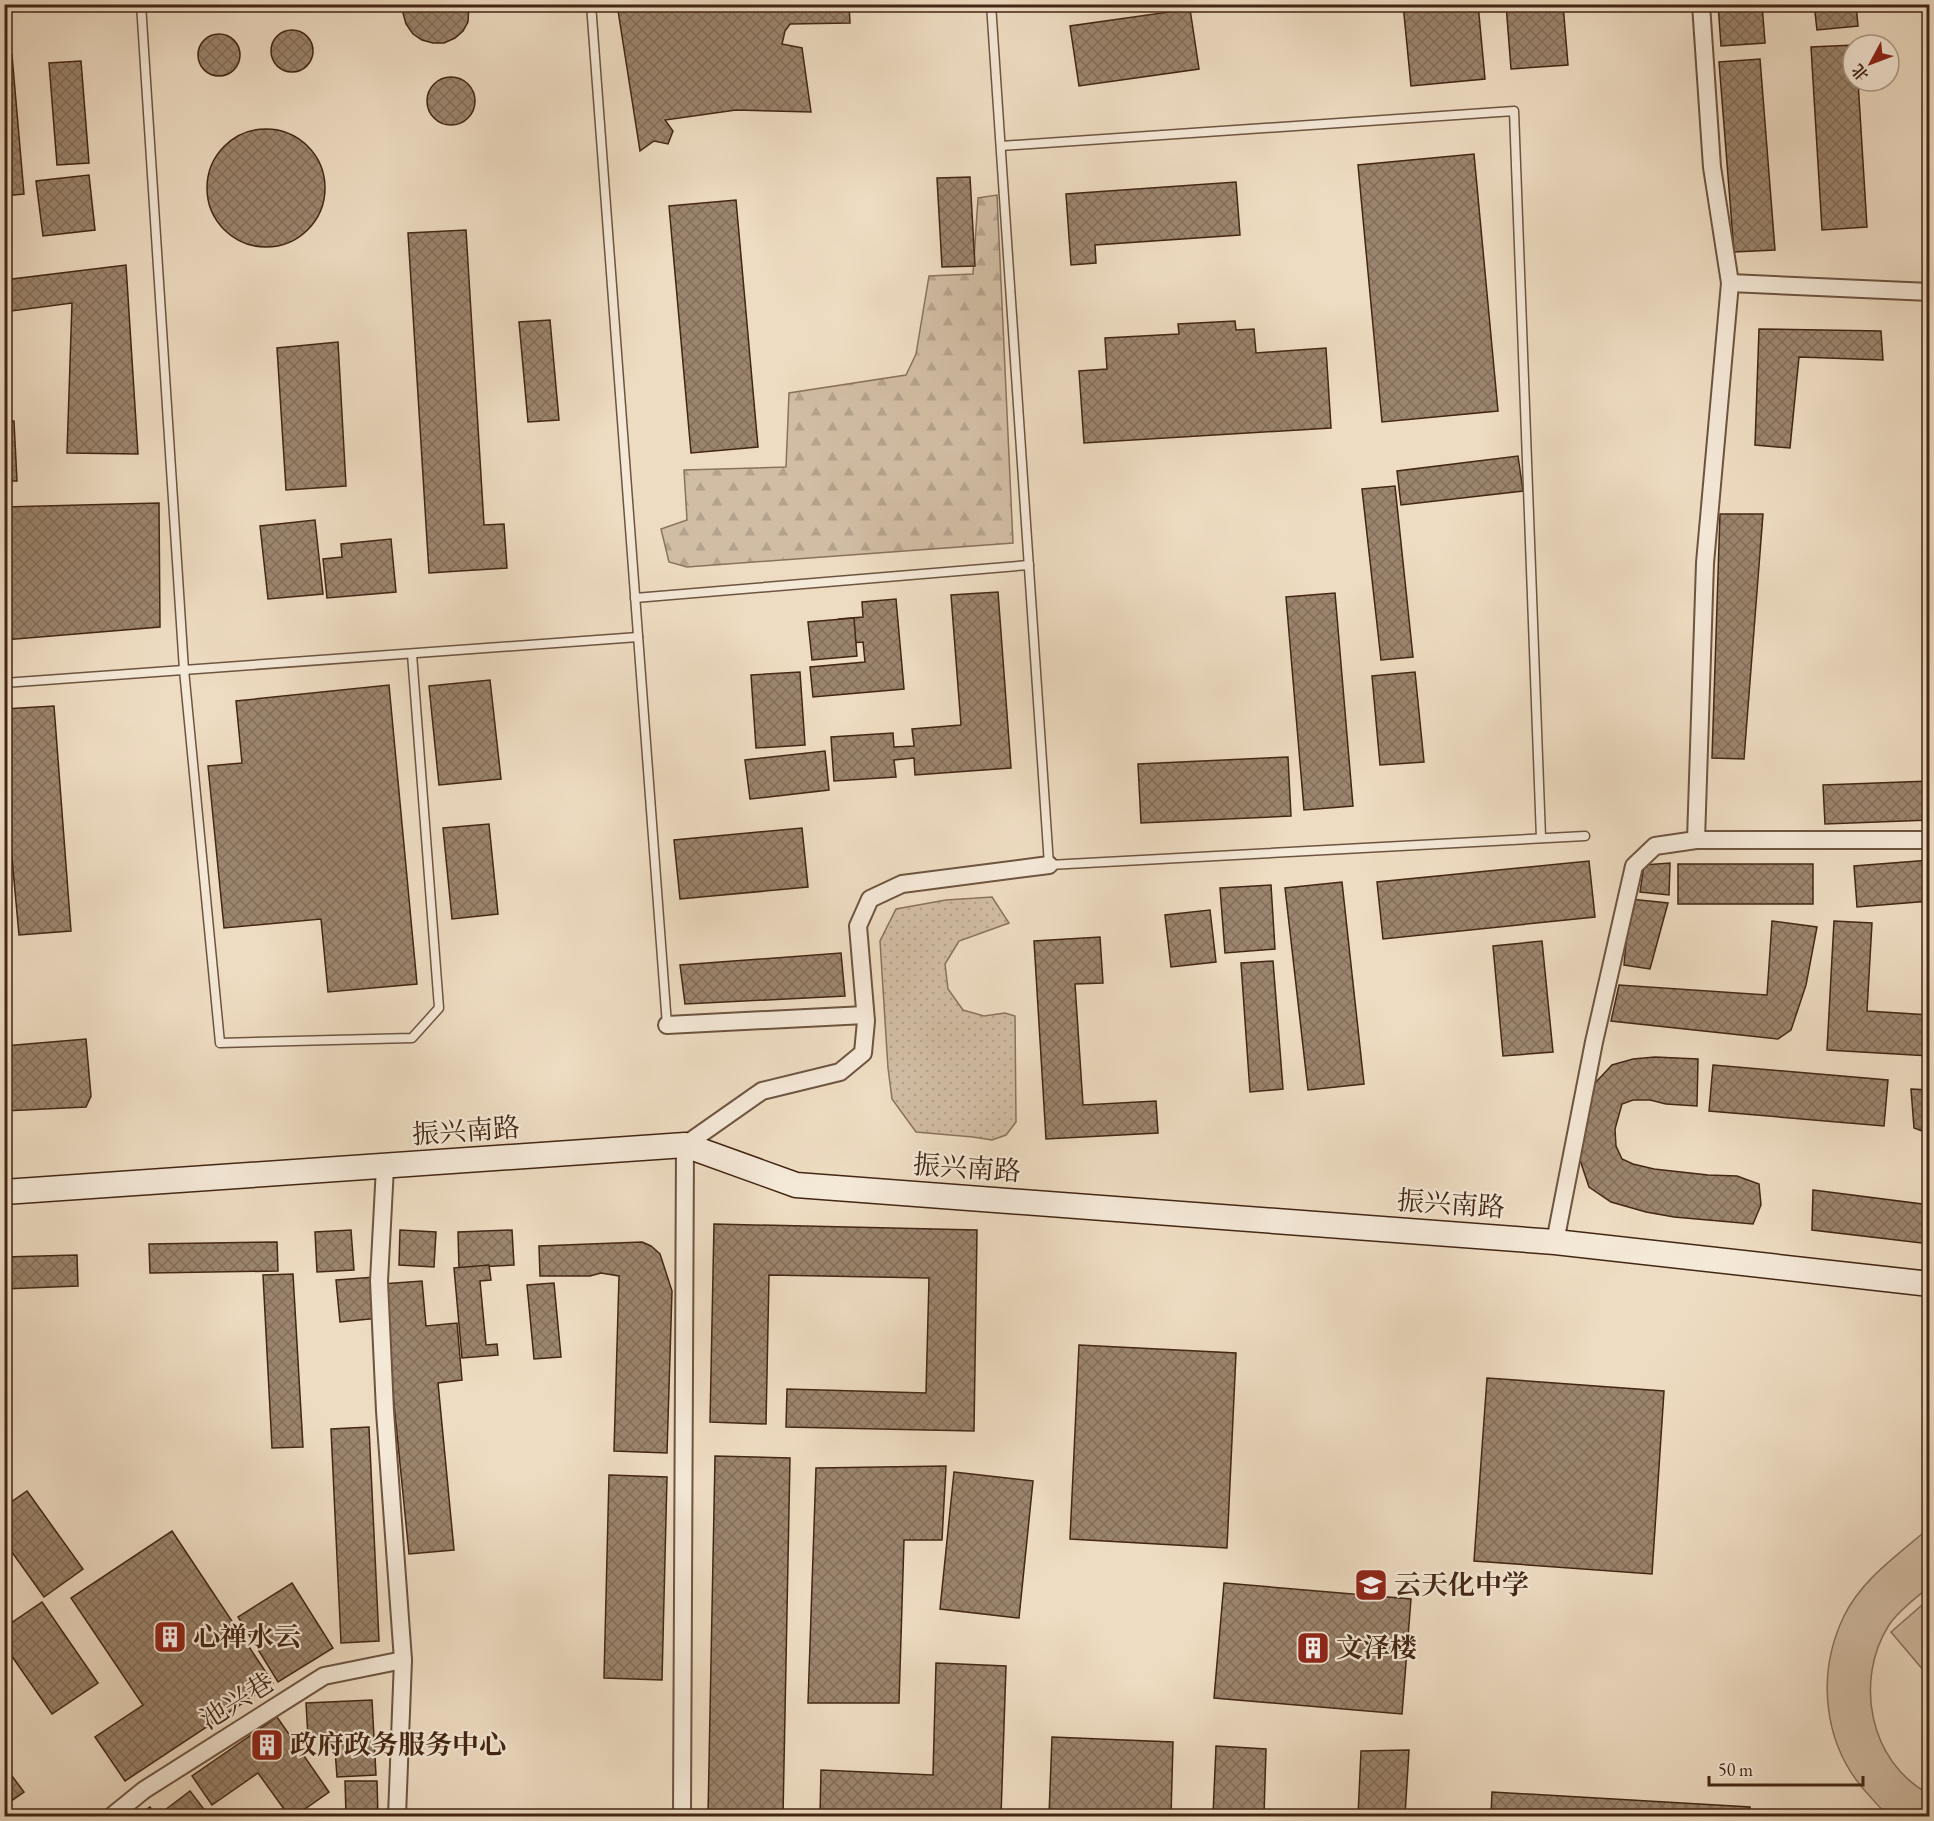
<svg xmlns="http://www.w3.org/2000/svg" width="1934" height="1821" font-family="'EB Garamond','Noto Serif SC',serif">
  <defs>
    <pattern id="grass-dots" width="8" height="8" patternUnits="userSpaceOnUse" patternTransform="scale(1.5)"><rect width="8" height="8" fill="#d1bda4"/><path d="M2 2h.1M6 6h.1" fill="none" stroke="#b5a28c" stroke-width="1.8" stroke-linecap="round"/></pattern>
    <pattern id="forest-firs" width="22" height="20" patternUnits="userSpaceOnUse" patternTransform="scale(1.5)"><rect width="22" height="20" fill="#d1bda4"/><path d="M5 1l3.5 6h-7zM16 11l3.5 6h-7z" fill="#b5a28c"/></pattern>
    <pattern id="building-cross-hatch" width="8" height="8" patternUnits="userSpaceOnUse" patternTransform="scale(1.5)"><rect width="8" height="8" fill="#9c856e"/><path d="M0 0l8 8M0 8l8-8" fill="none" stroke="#816d59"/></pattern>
  </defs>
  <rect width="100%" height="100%" fill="#eedcc2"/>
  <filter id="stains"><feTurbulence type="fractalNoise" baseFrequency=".00333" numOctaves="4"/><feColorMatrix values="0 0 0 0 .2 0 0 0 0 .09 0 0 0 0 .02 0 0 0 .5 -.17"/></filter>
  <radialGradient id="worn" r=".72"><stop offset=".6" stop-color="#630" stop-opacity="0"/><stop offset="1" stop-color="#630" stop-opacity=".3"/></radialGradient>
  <!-- grass -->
  <polygon fill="url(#grass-dots)" stroke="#8a725c" stroke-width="1.5" points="992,897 1009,923 959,941 945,964 948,989 963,1010 984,1016 1005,1013 1015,1016 1016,1122 1006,1135 992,1140 973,1137 916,1132 892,1099 888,1068 880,941 896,909 946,900"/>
  <!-- forest -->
  <polygon fill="url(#forest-firs)" stroke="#8a725c" stroke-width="1.5" points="997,195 1013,543 687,567 669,562 661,529 687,520 684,470 786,467 789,393 906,375 916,354 929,276 973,274 978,198"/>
  <!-- park -->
  <g fill="#d1bda4" stroke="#8a725c" stroke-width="1.5">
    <path d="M1929 1528V1587C1916 1598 1899 1610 1889 1625 1854 1680 1869 1762 1929 1794V1816C1919 1817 1903 1819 1893 1816 1883 1814 1873 1799 1866 1792 1823 1744 1816 1674 1844 1616 1862 1579 1899 1554 1929 1528Z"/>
    <polygon points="1929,1599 1929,1677 1891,1632"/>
  </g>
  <!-- building -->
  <g fill="url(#building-cross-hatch)" stroke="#432614" stroke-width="1.5">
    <polygon points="404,4 469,4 468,22 463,31 455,38 444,43 433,43 422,40 413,34 406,24 403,13"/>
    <polygon points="617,4 849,4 850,23 790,24 785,31 782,44 802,48 811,112 736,110 665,120 673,131 668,144 654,141 640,151"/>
    <polygon points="1403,4 1478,4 1485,79 1411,86"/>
    <polygon points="1506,4 1563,4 1568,65 1511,69"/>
    <polygon points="1718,4 1762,4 1765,43 1721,46"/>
    <polygon points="1814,4 1856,4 1858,26 1817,30"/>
    <polygon points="1190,9 1199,69 1079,86 1070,26"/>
    <circle cx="292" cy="51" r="21"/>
    <circle cx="219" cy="55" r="21"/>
    <polygon points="1853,45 1853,81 1858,81 1867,227 1822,230 1811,47 1855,45"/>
    <polygon points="12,55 24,194 4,196 4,56"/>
    <polygon points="1760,59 1775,250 1734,252 1719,62"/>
    <polygon points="81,61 89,163 57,165 49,63"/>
    <circle cx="451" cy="101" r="24"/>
    <circle cx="266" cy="188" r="59"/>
    <polygon points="1474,154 1498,411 1382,422 1358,165"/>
    <polygon points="89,175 95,230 43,236 36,181"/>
    <polygon points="970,177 975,266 942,267 937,178"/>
    <polygon points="1236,182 1240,235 1095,245 1096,263 1071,265 1066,194"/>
    <polygon points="736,200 758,447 691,453 669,206"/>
    <polygon points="466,230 484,525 504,524 507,568 429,573 408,233"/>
    <polygon points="126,265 138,454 67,453 72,303 4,312 4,280"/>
    <polygon points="550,320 559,420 528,422 519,322"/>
    <polygon points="1235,321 1236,330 1254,329 1256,353 1326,348 1331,428 1084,443 1079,371 1107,369 1105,338 1179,334 1178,324"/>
    <polygon points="1759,329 1881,331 1883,360 1799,357 1790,448 1755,445"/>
    <polygon points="338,342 346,486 286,490 277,348"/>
    <polygon points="14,421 17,481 4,481 4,422"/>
    <polygon points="1518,456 1523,491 1401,505 1397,471"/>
    <polygon points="1395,486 1413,657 1381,660 1362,489"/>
    <polygon points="159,503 160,627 4,640 4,507"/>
    <polygon points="1720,514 1763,514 1744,759 1712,758"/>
    <polygon points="315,520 323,594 268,599 260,526"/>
    <polygon points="391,539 396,592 327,598 323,559 342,557 341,544"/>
    <polygon points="998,592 1011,768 915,775 914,758 894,760 896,777 834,781 831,737 893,733 894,747 914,746 912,729 961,725 951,595"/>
    <polygon points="1335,593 1353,806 1304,810 1286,597"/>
    <polygon points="896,599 904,689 813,697 810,667 865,662 863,642 842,644 839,619 863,617 862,602"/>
    <polygon points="854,618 857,656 812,660 808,622"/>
    <polygon points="800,672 805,745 756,748 751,675"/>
    <polygon points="1415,672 1424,762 1380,765 1372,676"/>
    <polygon points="490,680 501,779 439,785 429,686"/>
    <polygon points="389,685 417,984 328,992 321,919 224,928 208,766 242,763 236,701"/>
    <polygon points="54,706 71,931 19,935 4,771 4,709"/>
    <polygon points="825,751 829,790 750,799 745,760"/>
    <polygon points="1288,757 1291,816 1141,823 1138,764"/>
    <polygon points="1930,781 1930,820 1825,824 1823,785"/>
    <polygon points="489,824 498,914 452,919 443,828"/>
    <polygon points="802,828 808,887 680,899 674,840"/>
    <polygon points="1930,860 1930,901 1857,907 1854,866"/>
    <polygon points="1589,861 1595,917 1383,939 1377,882"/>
    <polygon points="1670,863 1669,895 1640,892 1644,865"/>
    <rect x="1678" y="864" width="135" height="40"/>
    <polygon points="1342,882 1364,1084 1308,1090 1285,888"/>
    <polygon points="1271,885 1275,949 1225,953 1220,888"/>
    <polygon points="1630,899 1668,903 1650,969 1624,965"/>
    <polygon points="1210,910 1216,962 1171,967 1165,915"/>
    <polygon points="1772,921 1817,927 1806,985 1791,1030 1778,1039 1611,1021 1619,985 1767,995"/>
    <polygon points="1834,921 1872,923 1867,1011 1930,1015 1930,1056 1827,1050"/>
    <polygon points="1100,937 1103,983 1075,984 1083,1105 1156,1101 1158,1133 1046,1139 1034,941"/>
    <polygon points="1542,941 1553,1052 1503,1056 1493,946"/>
    <polygon points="841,953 845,996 685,1004 680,965"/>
    <polygon points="1273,961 1283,1089 1250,1092 1241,963"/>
    <polygon points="86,1039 91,1096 86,1107 4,1111 4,1046"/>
    <polygon points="1655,1057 1698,1059 1697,1106 1666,1104 1650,1100 1633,1100 1622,1104 1615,1129 1616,1146 1622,1159 1633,1164 1654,1169 1708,1175 1737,1176 1759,1184 1761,1205 1753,1224 1674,1217 1646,1212 1611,1202 1589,1187 1580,1160 1577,1138 1585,1098 1596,1082 1612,1065 1633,1059"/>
    <polygon points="1713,1065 1888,1080 1884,1126 1709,1111"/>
    <polygon points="1911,1089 1930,1090 1930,1134 1914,1128"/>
    <polygon points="1813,1190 1930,1205 1930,1244 1812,1230"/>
    <polygon points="714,1224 977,1230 974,1431 786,1427 787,1389 926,1393 929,1278 769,1275 766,1424 710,1422"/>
    <polygon points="351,1230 354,1270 317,1272 315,1232"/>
    <polygon points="400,1230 436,1232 434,1267 399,1265"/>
    <polygon points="512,1230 514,1265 459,1268 458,1232"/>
    <polygon points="277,1242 278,1271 150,1273 149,1244"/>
    <polygon points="642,1242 651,1246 660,1254 672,1291 667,1453 614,1451 619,1276 601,1273 590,1276 540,1276 539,1246"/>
    <polygon points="77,1255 78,1286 4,1289 4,1257"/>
    <polygon points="489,1265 491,1280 480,1281 486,1345 497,1344 498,1355 462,1358 454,1268"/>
    <polygon points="293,1274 303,1447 272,1448 263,1275"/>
    <polygon points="375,1277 379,1318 340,1322 336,1280"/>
    <polygon points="422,1281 426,1326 457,1323 462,1380 438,1383 454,1550 409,1554 382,1284"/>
    <polygon points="554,1283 561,1357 534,1359 527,1285"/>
    <polygon points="1079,1345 1236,1353 1227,1548 1070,1539"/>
    <polygon points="1487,1378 1664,1391 1652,1574 1474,1561"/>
    <polygon points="369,1427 379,1641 341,1643 331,1429"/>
    <polygon points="715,1456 790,1458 783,1816 708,1816"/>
    <polygon points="946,1466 942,1540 904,1540 899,1703 808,1703 816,1468"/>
    <polygon points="954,1472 1033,1481 1019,1618 940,1609"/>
    <polygon points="609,1475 667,1477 662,1680 604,1678"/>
    <polygon points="27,1491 83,1569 44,1597 4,1541 4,1507"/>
    <polygon points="172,1531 273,1683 125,1781 95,1737 143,1705 71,1598"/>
    <polygon points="292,1583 333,1648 278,1682 238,1617"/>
    <polygon points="1224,1583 1411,1599 1402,1714 1214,1698"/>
    <polygon points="42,1602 98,1683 52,1714 4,1645 4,1628"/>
    <polygon points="936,1663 1006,1666 1001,1816 820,1816 821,1770 933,1775"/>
    <polygon points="372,1700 376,1775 337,1777 334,1736 308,1737 306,1703"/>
    <polygon points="277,1717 329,1792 295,1816 289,1816 258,1773 212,1805 192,1776"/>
    <polygon points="1052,1737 1173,1742 1171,1816 1049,1816"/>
    <polygon points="1216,1746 1266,1749 1264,1816 1213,1816"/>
    <polygon points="1409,1750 1405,1816 1358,1816 1361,1751"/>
    <polygon points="9,1772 24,1792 4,1806 4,1775"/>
    <polygon points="345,1781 377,1781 378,1816 346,1816"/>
    <polygon points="190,1791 209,1816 164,1816 161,1813"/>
    <polygon points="1492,1792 1750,1807 1750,1816 1491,1816"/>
    <polygon points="150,1807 156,1816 136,1816"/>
  </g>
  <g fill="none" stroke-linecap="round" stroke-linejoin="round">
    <!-- service casing -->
    <g stroke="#6e5440" stroke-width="11">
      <g id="service">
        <polyline points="141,4 184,670 220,1043 412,1038 439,1008 412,654"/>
        <polyline points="591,4 667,1025"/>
        <polyline points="991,4 1049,865 1585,836"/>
        <polyline points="1001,146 1514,111 1541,838"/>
        <polyline points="635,598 1029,565"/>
        <polyline points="4,683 638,637"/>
      </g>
    </g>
    <!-- minor casing -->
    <g stroke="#6e5440" stroke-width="20">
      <g id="minor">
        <polyline points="1730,283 1930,292"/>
        <polyline points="1696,840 1705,563 1730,283 1712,167 1701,4"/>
        <polyline points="667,1025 865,1015"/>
        <polyline points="385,1167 379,1281 385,1411 403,1660 397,1816"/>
        <polyline points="1555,1242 1594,1042 1634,866 1655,846 1696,840 1930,840"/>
        <polyline points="112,1816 144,1790 324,1676 403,1660"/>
        <polyline points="682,1816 685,1145 762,1091 840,1072 863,1053 866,1021 858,926 870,899 902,884 1049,865"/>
      </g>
    </g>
    <!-- secondary casing -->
    <g stroke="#432614" stroke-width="27">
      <polyline id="secondary" points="4,1192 685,1145 796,1185 1555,1242 1930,1284"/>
    </g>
    <!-- service -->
    <use href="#service" stroke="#f4e8d7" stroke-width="8"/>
    <!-- minor -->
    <use href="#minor" stroke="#f4e8d7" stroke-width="16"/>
    <!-- secondary -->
    <use href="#secondary" stroke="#f4e8d7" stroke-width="24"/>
  </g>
  <!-- icons -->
  <defs>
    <g id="school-square" transform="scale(1.725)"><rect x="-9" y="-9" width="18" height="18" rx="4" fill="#8f2418" stroke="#f4e8d7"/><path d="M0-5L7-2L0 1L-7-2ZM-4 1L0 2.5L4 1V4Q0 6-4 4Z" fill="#fff"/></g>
    <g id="building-square" transform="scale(1.725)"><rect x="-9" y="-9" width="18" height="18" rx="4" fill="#8f2418" stroke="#f4e8d7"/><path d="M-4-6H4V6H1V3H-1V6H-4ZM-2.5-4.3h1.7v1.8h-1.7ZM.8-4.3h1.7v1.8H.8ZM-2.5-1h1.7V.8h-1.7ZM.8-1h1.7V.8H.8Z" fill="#fff"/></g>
  </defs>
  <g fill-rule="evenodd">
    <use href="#school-square" x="1371" y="1585"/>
    <use href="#building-square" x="170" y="1637"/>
    <use href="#building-square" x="1313" y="1648"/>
    <use href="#building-square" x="267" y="1745"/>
  </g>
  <g text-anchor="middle" stroke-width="4.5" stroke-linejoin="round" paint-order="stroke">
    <!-- street labels -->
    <g font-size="27" fill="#432614" stroke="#f4e8d7">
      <text transform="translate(466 1131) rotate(-4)" y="9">振兴南路</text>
      <text transform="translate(967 1168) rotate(4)" y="9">振兴南路</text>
      <text transform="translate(1451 1204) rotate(4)" y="9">振兴南路</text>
      <text transform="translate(237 1701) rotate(-32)" y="9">池兴巷</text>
    </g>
    <!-- poi labels -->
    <g font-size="27" font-weight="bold" fill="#432614" stroke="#f4e8d7" text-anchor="start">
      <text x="1394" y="1594">云天化中学</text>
      <text x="193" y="1646">心禅水云</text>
      <text x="1336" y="1657">文泽楼</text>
      <text x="290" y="1754">政府政务服务中心</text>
    </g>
  </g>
  <!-- margin -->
  <rect width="1934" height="1821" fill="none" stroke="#eedcc2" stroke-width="24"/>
  <rect x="6" y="6" width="1922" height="1809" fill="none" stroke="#432614" stroke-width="3"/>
  <rect x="12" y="12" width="1910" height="1797" fill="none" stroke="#432614" stroke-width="1.5"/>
  <!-- north arrow -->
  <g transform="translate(1871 63) rotate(229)"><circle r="28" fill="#f4e8d7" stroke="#ad9a89" stroke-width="1.5"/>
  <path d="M0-4.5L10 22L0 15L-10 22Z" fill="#8f2418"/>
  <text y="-9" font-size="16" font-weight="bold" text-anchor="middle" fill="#432614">北</text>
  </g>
  <!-- scale -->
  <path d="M1709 1776v9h154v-9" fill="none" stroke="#432614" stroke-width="3"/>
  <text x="1718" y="1776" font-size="18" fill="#432614" stroke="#f4e8d7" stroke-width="4.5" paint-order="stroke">50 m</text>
  <rect width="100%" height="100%" filter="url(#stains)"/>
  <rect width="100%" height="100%" fill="url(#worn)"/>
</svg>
